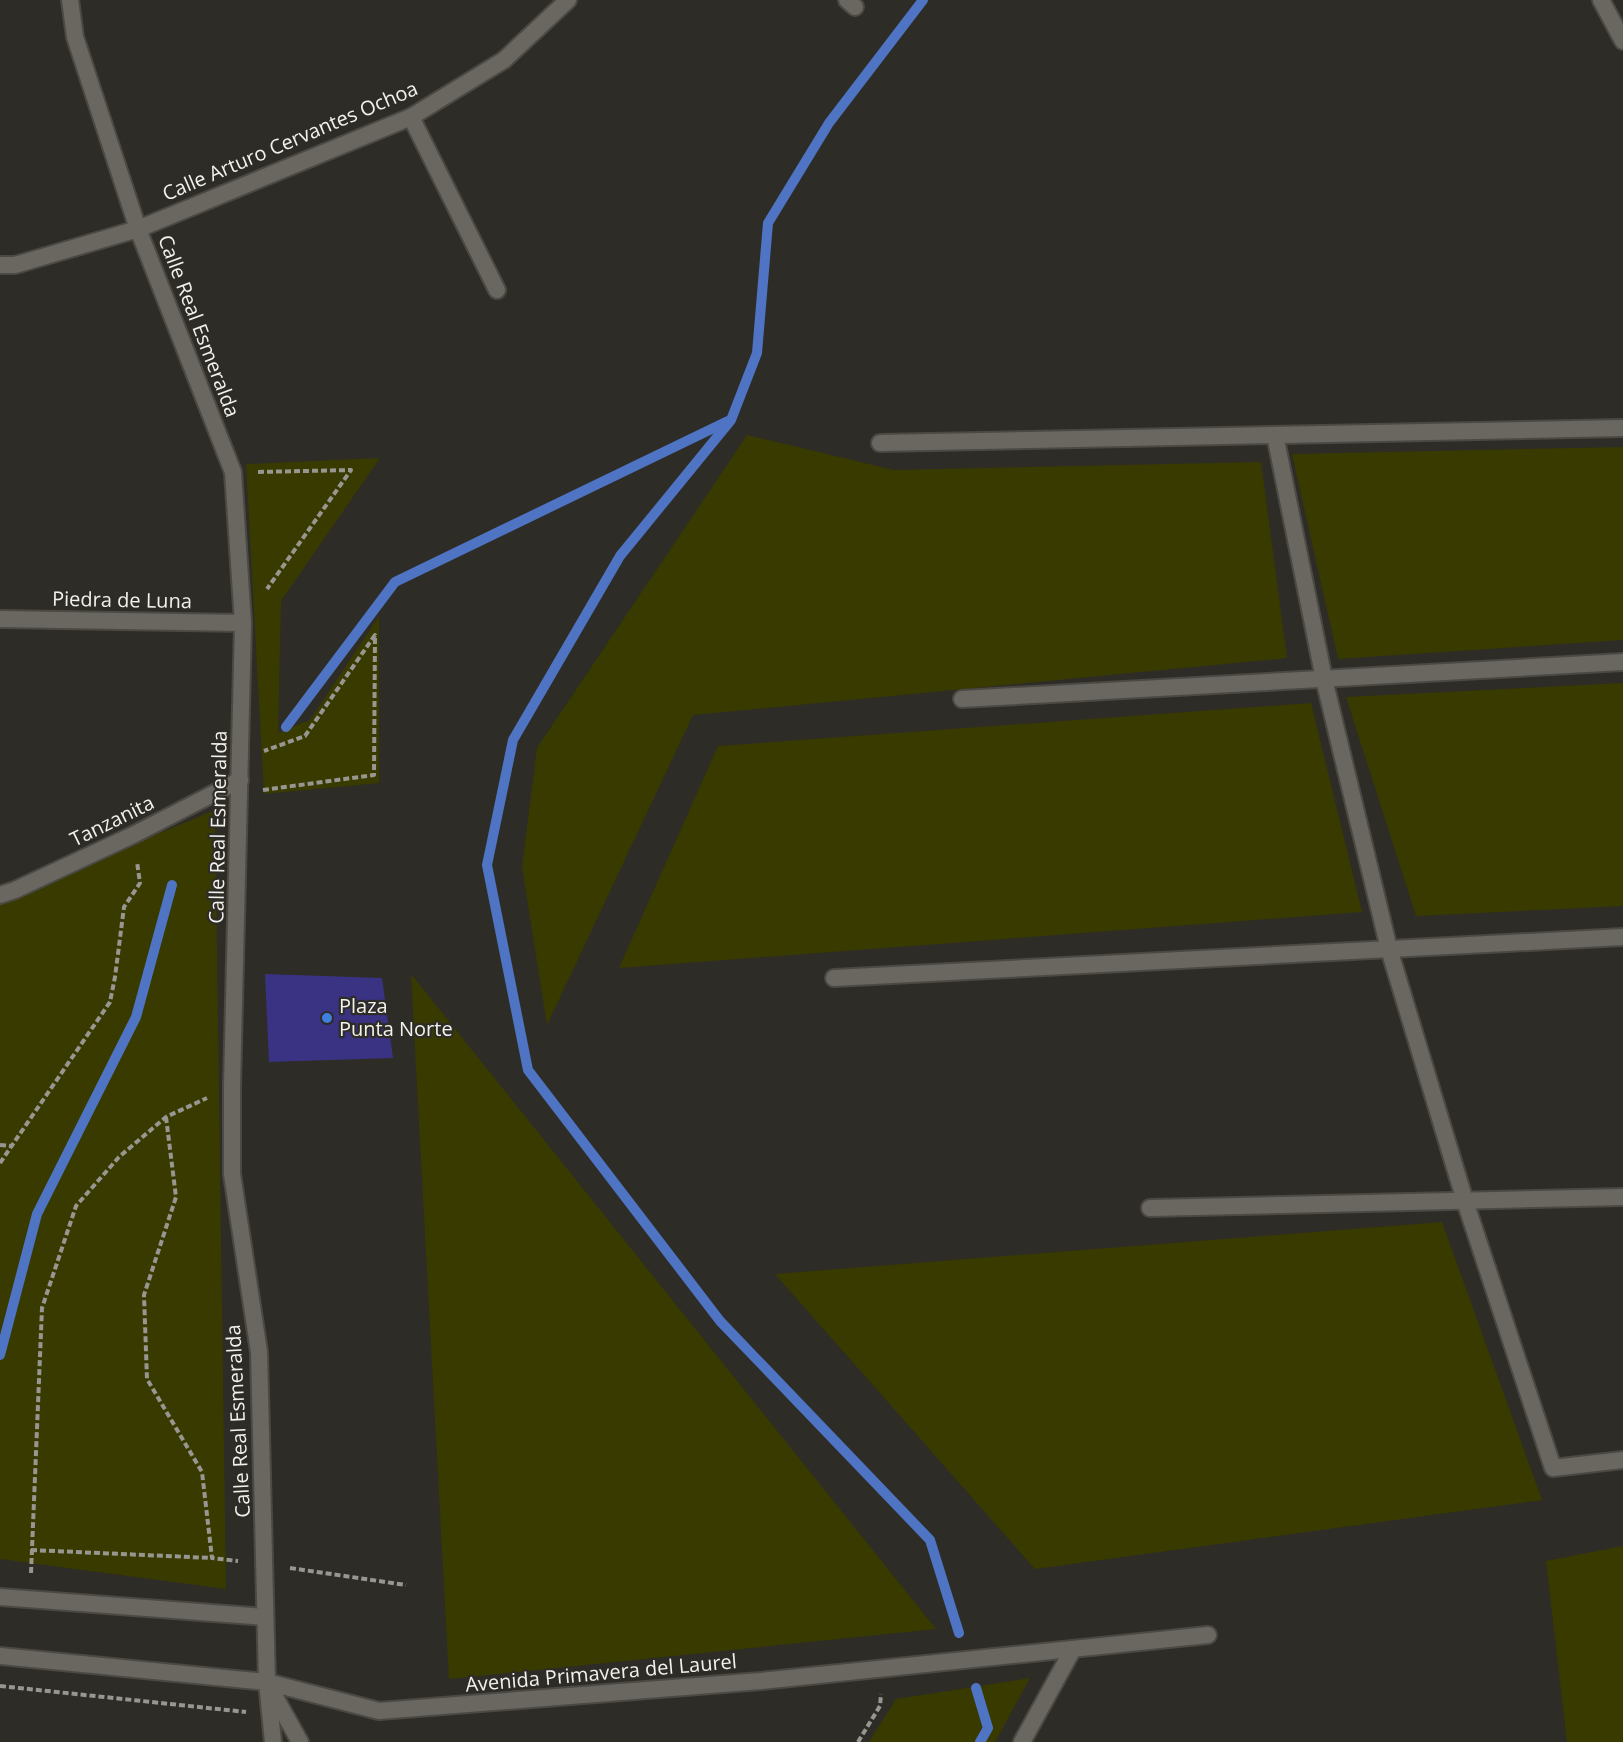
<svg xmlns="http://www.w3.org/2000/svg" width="1623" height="1742" font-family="'Open Sans',sans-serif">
  <rect width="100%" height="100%" fill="#2e2c26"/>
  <!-- green -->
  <g fill="#393a00">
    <polygon points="747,435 894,470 1261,462 1287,658 693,715 547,1025 522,867 537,748"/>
    <polygon points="1623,447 1623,640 1338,659 1292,454"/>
    <polygon points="380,458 281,601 278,733 310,720 379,616 379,783 264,794 246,464"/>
    <polygon points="1623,683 1623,906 1416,916 1346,697"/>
    <polygon points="1311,703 1362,912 619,968 718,746"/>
    <polygon points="215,810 226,1589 0,1559 0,900"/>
    <polygon points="411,974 936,1629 449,1679"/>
    <polygon points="1442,1222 1542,1500 1035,1569 775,1274"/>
    <polygon points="1623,1546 1623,1742 1567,1742 1546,1561"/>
    <polygon points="1030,1678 995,1742 869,1742 896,1699"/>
  </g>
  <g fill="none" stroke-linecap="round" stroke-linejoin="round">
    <!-- stream -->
    <g stroke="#4e74c3" stroke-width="10">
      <polyline points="923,0 829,123 768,223 757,353 731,420 620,556 513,740 487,865 528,1070 720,1321 930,1540 959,1633"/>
      <polyline points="286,727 395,582 728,421"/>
      <polyline points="0,1355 37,1214 136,1017 172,885"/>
      <polyline points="976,1688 988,1728 980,1742"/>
    </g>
  </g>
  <!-- building -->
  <polygon fill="#3a3282" points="265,974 382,978 393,1058 269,1062"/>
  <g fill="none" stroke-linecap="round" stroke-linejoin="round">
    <!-- minor casing -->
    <g stroke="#4b4944" stroke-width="20">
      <g id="minor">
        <polyline points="70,0 75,37 138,229 233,472 243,623 232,1087 232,1174 259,1352 267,1682 273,1742"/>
        <polyline points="847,0 855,7"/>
        <polyline points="411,117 497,290"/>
        <polyline points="0,265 15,265 138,229 411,117 504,60 568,0"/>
        <polyline points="1275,435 1324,679 1389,949 1465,1201 1553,1468 1623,1460"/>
        <polyline points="880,443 1623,428"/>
        <polyline points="0,619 243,623"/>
        <polyline points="962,699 1623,662"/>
        <polyline points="0,895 15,890 133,835 240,780"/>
        <polyline points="834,978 1623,937"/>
        <polyline points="1150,1208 1623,1197"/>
        <polyline points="0,1597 265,1617"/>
        <polyline points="0,1656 267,1682 379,1711 761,1681 1208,1635"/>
        <polyline points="270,1688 300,1742"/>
        <polyline points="1022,1742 1073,1649"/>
      </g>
    </g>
    <!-- tertiary casing -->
    <g stroke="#4b4944" stroke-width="20">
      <polyline id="tertiary" points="1601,0 1623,41"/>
    </g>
    <!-- path -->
    <g stroke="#989691" stroke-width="4" stroke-dasharray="6 3" stroke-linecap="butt">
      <polyline points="258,472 351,470 267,589"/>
      <polyline points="263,790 374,775 375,635 305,736 264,751"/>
      <polyline points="166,1117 176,1197 144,1295 147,1379 202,1472 212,1558 238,1561"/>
      <polyline points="0,1145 11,1146"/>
      <polyline points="0,1163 110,1002 115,977 124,907 140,883 137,862"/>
      <polyline points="31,1550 212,1558"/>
      <polyline points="290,1568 406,1585"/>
      <polyline points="31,1573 42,1308 76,1206 119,1157 166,1117 207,1098"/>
      <polyline points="0,1686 246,1712"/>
      <polyline points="858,1742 880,1706 881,1694"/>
    </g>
    <!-- minor -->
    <use href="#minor" stroke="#6a6761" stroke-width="16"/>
    <!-- tertiary -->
    <use href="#tertiary" stroke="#6a6761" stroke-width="16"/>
  </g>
  <!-- markers -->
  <circle fill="#3f7fe0" stroke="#2e2c26" stroke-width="2" cx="327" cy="1018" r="6"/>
  <g text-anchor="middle" stroke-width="4.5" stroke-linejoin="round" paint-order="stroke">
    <!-- street labels -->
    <g font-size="20" fill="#f3f1ed" stroke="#2e2c26">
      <text transform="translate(290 141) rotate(-23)" y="7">Calle Arturo Cervantes Ochoa</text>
      <text transform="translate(199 326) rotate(69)" y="7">Calle Real Esmeralda</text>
      <text transform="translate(122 600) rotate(1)" y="7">Piedra de Luna</text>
      <text transform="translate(112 821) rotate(-26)" y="7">Tanzanita</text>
      <text transform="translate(218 827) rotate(-89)" y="7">Calle Real Esmeralda</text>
      <text transform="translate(238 1421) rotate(-93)" y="7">Calle Real Esmeralda</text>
      <text transform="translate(601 1673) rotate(-5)" y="7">Avenida Primavera del Laurel</text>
    </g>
    <!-- poi labels -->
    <g font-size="20" fill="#f3f1ed" stroke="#2e2c26" text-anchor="start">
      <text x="339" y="1013">Plaza<tspan x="339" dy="23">Punta Norte</tspan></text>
    </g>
  </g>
</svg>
